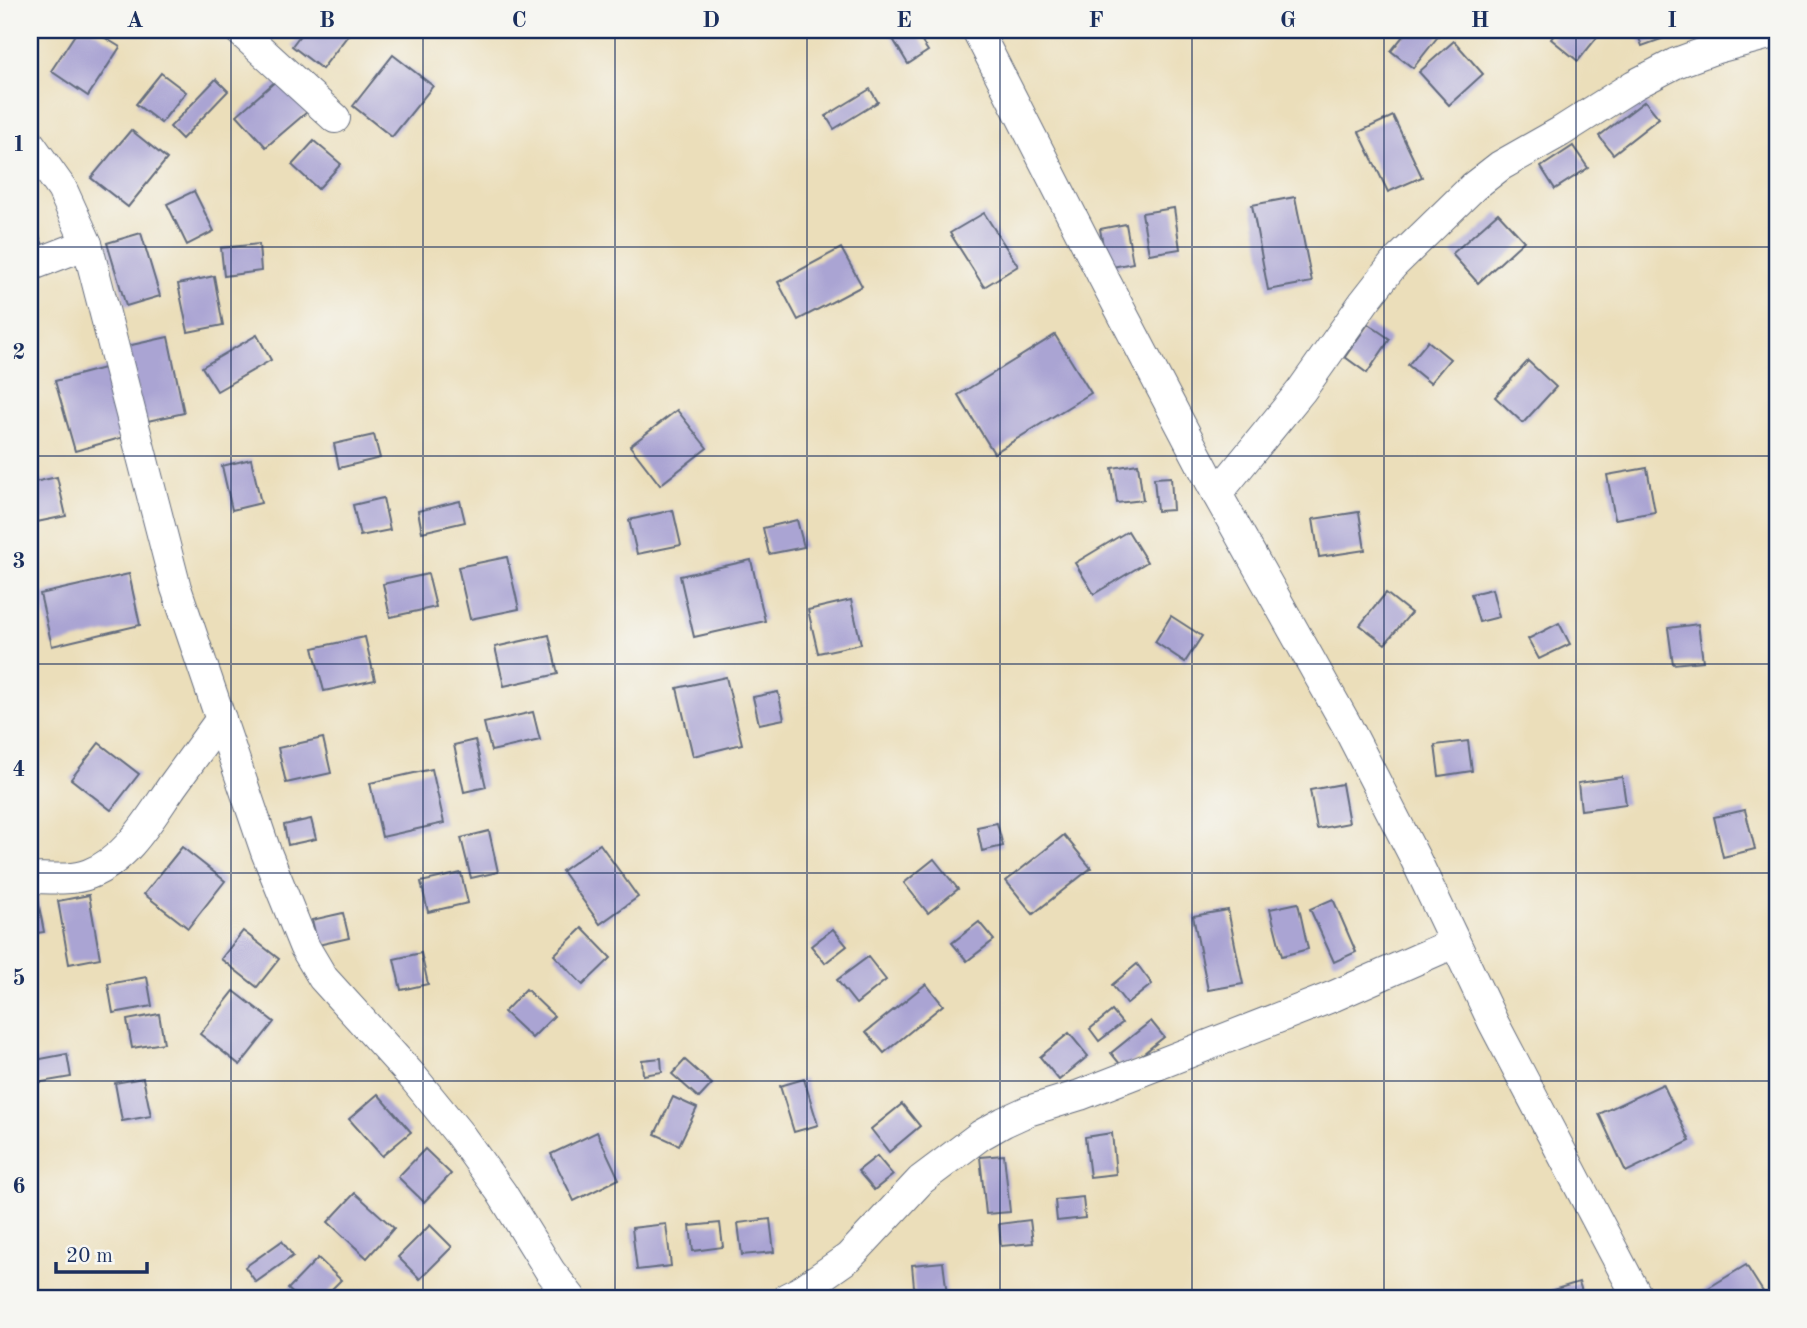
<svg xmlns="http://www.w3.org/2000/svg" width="1807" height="1328" font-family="'Old Standard TT',serif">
  <rect width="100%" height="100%" fill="#f6f6f2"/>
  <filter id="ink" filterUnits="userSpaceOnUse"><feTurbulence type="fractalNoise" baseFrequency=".0143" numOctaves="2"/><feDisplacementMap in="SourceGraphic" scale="14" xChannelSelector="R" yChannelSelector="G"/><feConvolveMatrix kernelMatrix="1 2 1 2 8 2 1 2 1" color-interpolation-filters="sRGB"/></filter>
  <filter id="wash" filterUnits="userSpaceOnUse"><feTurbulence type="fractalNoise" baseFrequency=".00686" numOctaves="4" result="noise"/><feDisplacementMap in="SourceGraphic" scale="28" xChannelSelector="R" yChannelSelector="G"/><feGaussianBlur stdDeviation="1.57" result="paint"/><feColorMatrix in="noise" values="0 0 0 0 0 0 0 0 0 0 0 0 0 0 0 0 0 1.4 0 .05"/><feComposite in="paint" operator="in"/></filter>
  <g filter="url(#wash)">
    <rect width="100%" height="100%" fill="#ebdeba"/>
    <g id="blocks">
      <!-- building -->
      <g fill="#aaa4d3">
        <polygon points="78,30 92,30 120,47 88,96 51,71"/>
        <polygon points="304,30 352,30 322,69 292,46"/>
        <polygon points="897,30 914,30 928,51 908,64 890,34"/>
        <polygon points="1408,30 1435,30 1440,34 1413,68 1391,51"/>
        <polygon points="1558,30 1603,30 1578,61 1551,39"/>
        <polygon points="1636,30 1686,30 1642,46"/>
        <polygon points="1454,41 1483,74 1449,105 1419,72"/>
        <polygon points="393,55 433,86 392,137 353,106"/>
        <polygon points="161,73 186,92 161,123 136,104"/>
        <polygon points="216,79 228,91 182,139 170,127"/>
        <polygon points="277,80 307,112 266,147 237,115"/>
        <polygon points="870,89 878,102 834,129 826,116"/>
        <polygon points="1645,101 1659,118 1613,154 1599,136"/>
        <polygon points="1393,116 1422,177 1388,192 1359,132"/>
        <polygon points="131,130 167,159 128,207 91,178"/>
        <polygon points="314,141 341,164 318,189 292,165"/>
        <polygon points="1573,146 1588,168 1555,189 1541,167"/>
        <polygon points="194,191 214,231 187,245 167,204"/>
        <polygon points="1295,197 1312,282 1268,290 1252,205"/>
        <polygon points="1174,208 1180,249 1149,254 1142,213"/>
        <polygon points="984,213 1018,266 984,287 950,233"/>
        <polygon points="1498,213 1524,241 1478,283 1452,254"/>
        <polygon points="30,216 44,247 30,254"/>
        <polygon points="1126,224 1133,263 1107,268 1100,229"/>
        <polygon points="141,233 160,296 126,306 107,243"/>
        <polygon points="259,244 261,271 224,276 221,248"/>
        <polygon points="841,248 862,286 798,320 778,282"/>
        <polygon points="214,276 223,325 188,332 178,284"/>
        <polygon points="1368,324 1390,339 1367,373 1345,357"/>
        <polygon points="257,335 271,360 217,391 202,367"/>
        <polygon points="1055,335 1091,393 994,453 958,395"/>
        <polygon points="168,337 184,413 143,422 127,346"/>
        <polygon points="1428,341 1450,359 1430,383 1408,365"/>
        <polygon points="1528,361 1556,387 1523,423 1495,397"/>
        <polygon points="108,367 127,436 75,451 55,381"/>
        <polygon points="677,410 707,448 660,485 630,446"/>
        <polygon points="374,435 380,458 339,468 334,444"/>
        <polygon points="251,459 261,503 232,510 222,466"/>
        <polygon points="1138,464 1143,500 1117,503 1112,468"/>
        <polygon points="1647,468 1655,512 1615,519 1607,475"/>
        <polygon points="57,477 66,516 32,523 30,513 30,483"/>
        <polygon points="1171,477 1173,510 1157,511 1154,478"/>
        <polygon points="383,498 390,530 360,536 353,505"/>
        <polygon points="460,501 465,522 422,532 418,511"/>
        <polygon points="673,510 681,545 637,554 629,520"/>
        <polygon points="1359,512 1365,550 1319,557 1313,519"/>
        <polygon points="797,520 804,547 769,554 763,528"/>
        <polygon points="1128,531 1147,562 1094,594 1075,563"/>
        <polygon points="507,557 519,609 470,619 458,567"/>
        <polygon points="751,560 765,621 694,637 680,576"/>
        <polygon points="129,574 140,625 52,646 40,594"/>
        <polygon points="428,574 436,607 390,617 383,584"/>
        <polygon points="1492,589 1499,617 1479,622 1471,594"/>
        <polygon points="1386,593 1411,613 1385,644 1360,625"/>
        <polygon points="851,600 861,644 818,653 808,610"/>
        <polygon points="1171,616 1202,636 1185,662 1155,642"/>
        <polygon points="1559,623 1570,644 1539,659 1528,639"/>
        <polygon points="1698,624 1703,661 1673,664 1668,628"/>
        <polygon points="549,635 558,674 504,686 495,647"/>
        <polygon points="365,637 375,680 324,691 313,648"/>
        <polygon points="726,677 742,744 693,756 677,688"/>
        <polygon points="778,692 784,719 759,724 753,697"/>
        <polygon points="533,712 540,740 491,751 484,723"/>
        <polygon points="323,738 331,773 286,783 278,748"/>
        <polygon points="475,740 486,787 464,792 454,745"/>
        <polygon points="1468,741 1472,771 1439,776 1435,745"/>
        <polygon points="99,743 139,774 111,810 71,779"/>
        <polygon points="432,769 444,823 382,837 370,783"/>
        <polygon points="1622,777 1626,804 1581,810 1578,783"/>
        <polygon points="1342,784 1349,823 1317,829 1310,790"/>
        <polygon points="1745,810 1755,849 1723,857 1714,817"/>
        <polygon points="311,819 316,839 288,845 284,825"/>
        <polygon points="997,823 1003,846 982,851 977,827"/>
        <polygon points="489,831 498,872 471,878 461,838"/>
        <polygon points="1064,835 1091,868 1033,914 1006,881"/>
        <polygon points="600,844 638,897 600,924 562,871"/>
        <polygon points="182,847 225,881 188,928 144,894"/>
        <polygon points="934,859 958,889 928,913 904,883"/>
        <polygon points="461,873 468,903 428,912 421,882"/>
        <polygon points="37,895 44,932 30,934 30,897"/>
        <polygon points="89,895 100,958 69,964 58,901"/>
        <polygon points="1333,899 1356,952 1334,962 1310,909"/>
        <polygon points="1298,903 1308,949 1282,956 1270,909"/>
        <polygon points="1228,910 1243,984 1208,990 1193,916"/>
        <polygon points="343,913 349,938 318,945 312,920"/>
        <polygon points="979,922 994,940 967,961 952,943"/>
        <polygon points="582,928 611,958 583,985 554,955"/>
        <polygon points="833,929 847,946 825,963 811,946"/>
        <polygon points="243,931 279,959 257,987 221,959"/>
        <polygon points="421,953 428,984 401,990 394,959"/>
        <polygon points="868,957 886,980 856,1004 837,980"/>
        <polygon points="1137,964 1152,984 1127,1004 1112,985"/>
        <polygon points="147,977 152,1006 113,1013 108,984"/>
        <polygon points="926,984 943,1005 884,1053 866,1032"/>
        <polygon points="526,989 554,1016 532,1038 504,1012"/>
        <polygon points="234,991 274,1022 240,1065 200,1034"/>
        <polygon points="1112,1011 1122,1023 1099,1041 1090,1029"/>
        <polygon points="159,1014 164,1043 132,1048 127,1020"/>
        <polygon points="1151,1021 1164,1037 1124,1069 1111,1053"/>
        <polygon points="1069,1033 1088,1056 1059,1080 1040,1057"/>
        <polygon points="67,1054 71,1077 30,1084 30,1061"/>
        <polygon points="661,1058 662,1072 643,1075 642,1060"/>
        <polygon points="685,1060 712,1084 699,1098 672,1074"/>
        <polygon points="143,1078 151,1116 122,1121 115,1083"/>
        <polygon points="804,1079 818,1125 794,1132 780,1086"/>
        <polygon points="1663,1084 1690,1141 1626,1172 1599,1114"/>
        <polygon points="378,1094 411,1132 382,1156 349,1119"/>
        <polygon points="673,1097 697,1108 679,1145 655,1134"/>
        <polygon points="902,1104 920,1126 889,1152 871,1129"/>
        <polygon points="597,1132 619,1179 574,1201 551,1154"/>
        <polygon points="1112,1133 1116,1174 1090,1177 1085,1137"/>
        <polygon points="425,1149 451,1174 424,1202 398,1177"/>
        <polygon points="1004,1155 1010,1212 986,1214 980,1157"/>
        <polygon points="877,1156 893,1175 874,1190 858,1171"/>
        <polygon points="355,1193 394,1228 367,1258 328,1222"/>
        <polygon points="1083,1197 1085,1218 1057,1221 1055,1200"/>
        <polygon points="770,1219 774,1252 742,1255 738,1223"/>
        <polygon points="1030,1220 1033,1243 1001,1246 999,1224"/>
        <polygon points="720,1223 723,1247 693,1251 690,1226"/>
        <polygon points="666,1224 671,1266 637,1270 632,1228"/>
        <polygon points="430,1225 452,1247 420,1279 398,1257"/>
        <polygon points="282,1241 293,1256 256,1282 245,1267"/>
        <polygon points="318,1258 341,1280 323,1298 298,1298 288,1289"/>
        <polygon points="943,1262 947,1295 915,1298 912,1265"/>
        <polygon points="1746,1265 1767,1298 1692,1298"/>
        <polygon points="1579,1282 1584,1298 1527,1298"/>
      </g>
    </g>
  </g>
  <g filter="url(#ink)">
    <use href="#blocks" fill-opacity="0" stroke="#646c7e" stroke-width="2"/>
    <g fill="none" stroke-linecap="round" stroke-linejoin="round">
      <!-- minor casing -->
      <g stroke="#646c7e" stroke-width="32">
        <g id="minor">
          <polyline points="239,30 335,118"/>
          <polyline points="977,30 1102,275 1217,494 1346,724 1414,856 1493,1022 1638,1298"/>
          <polyline points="30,144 62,189 87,244 176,588 266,852 304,946 323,978 412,1076 460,1135 501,1192 550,1271 571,1298"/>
          <polyline points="30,266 87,244"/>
          <polyline points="1217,494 1301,391 1364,302 1393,265 1473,187 1500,166 1560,132 1634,85 1676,63 1717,48 1777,32"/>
          <path d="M30 878C48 878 71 881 89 874 128 859 150 818 173 785 189 763 205 741 221 719"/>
          <polyline points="787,1298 799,1292 849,1257 921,1180 981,1135 1004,1122 1028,1111 1080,1095 1334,996 1454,943"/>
        </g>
      </g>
      <!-- minor -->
      <use href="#minor" stroke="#fff" stroke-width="30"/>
    </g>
  </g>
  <!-- grid -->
  <path fill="none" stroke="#1b2f5e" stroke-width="2" stroke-opacity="0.55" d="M231 30V1298M423 30V1298M615 30V1298M807 30V1298M1000 30V1298M1192 30V1298M1384 30V1298M1576 30V1298M30 247H1777M30 456H1777M30 664H1777M30 873H1777M30 1081H1777"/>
  <!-- margin -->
  <rect width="1807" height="1328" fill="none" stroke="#f6f6f2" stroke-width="77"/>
  <!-- scale -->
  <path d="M56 1262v10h91v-10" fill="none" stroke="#1b2f5e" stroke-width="3.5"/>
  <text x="66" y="1262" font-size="21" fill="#1b2f5e" stroke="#f6f6f2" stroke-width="5" paint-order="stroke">20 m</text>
  <rect x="38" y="38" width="1731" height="1252" fill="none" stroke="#1b2f5e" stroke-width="2.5"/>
  <g font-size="23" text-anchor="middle" font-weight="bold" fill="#1b2f5e">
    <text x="135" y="27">A</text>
    <text x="327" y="27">B</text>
    <text x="519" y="27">C</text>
    <text x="711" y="27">D</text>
    <text x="904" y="27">E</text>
    <text x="1096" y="27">F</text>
    <text x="1288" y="27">G</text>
    <text x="1480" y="27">H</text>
    <text x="1672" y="27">I</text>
    <text x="19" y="151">1</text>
    <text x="19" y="359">2</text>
    <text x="19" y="568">3</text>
    <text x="19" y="776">4</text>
    <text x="19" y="985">5</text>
    <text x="19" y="1193">6</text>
  </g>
</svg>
